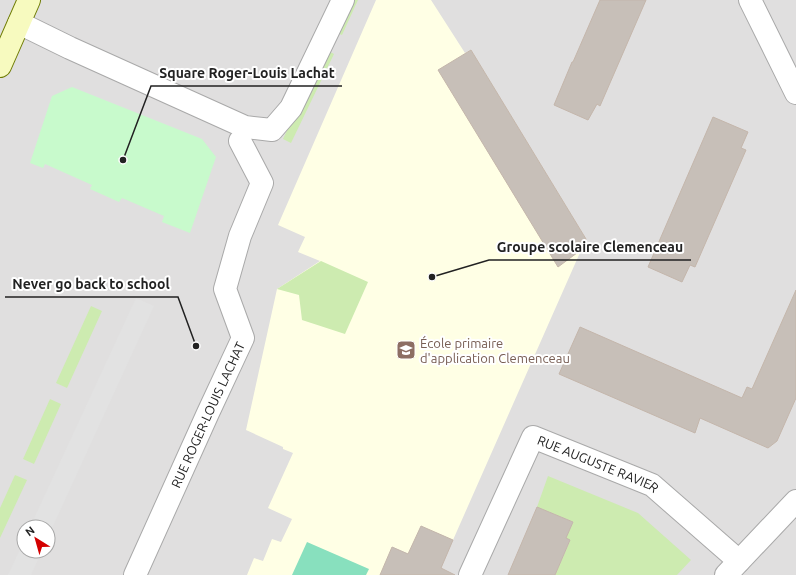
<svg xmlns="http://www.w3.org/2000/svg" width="796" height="575" font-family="Ubuntu,sans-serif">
  <rect width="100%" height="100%" fill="#f2efe9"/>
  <!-- residential -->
  <path fill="#e0dfdf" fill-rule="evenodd" d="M0 0H796V575H0ZM24 527H48V551H24Z"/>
  <!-- education -->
  <polygon fill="#ffffe5" points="376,0 431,0 465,53 471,50 586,239 453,540 435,532 423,560 393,547 380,575 247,575 254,558 263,561 272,539 281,542 292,519 268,508 293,453 283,449 283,447 246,430 277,289 320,261 298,252 305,237 278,225"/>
  <!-- grass -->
  <g fill="#cdebb0">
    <polygon points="352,0 358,0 342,35 337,33"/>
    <polygon points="325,49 334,54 291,143 283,139"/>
    <polygon points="321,261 368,282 345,334 302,320 299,295 277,289"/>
    <polygon points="91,306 102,311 67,388 56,383"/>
    <polygon points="50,399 61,404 34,464 23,459"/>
    <polygon points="15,475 27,480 0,538 0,508"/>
    <polygon points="548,476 638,513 691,560 677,575 555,575 570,541 566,538 573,522 537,507"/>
  </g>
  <!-- park -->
  <polygon fill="#c8facc" points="72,87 202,139 216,157 190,233 162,222 164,216 122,198 119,202 90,189 92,185 45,164 43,168 30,163 52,96"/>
  <!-- pitch -->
  <polygon fill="#88e0be" points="307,542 369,569 366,575 292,575"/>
  <!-- parking -->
  <g fill="#e2e2e2">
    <polygon points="136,298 154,306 48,537 48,527 30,527"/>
    <polygon points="24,541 24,551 42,551 31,575 8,575"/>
  </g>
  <!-- building -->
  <g fill="#c7bfb8" stroke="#c4b6ab">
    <polygon points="600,0 646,0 600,106 597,104 588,120 554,105 572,62 573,62"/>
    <polygon points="471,50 586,239 581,250 558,267 438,70"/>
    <polygon points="713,117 748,132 741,148 746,150 695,267 690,265 682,282 648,267"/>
    <polygon points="796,290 796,398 777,441 768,448 700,418 695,433 559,374 580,327 742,398 747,387 752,389"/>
    <polygon points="537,507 573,522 566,538 570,540 555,575 508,575"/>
    <polygon points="421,526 453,540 441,568 455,575 380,575 392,547 408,554"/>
  </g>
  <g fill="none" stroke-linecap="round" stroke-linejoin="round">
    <!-- pedestrian casing -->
    <g stroke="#a9a9a9" stroke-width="24">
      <g id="pedestrian">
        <path id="s1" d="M135 575 208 413 243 338 225 289 240 236 262 183 240 141"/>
      </g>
    </g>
    <!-- minor casing -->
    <g stroke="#a9a9a9" stroke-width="24">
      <g id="minor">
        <polyline points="19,23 70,48 245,127 272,130 291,108 343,0"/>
        <path id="s2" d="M470 575 533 437 652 485 739 561"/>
        <polyline points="726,575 796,501"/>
      </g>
    </g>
    <!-- tertiary casing -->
    <g stroke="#a9a9a9" stroke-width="24">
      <polyline id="tertiary" points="750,0 796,93"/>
    </g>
    <!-- secondary casing -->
    <g stroke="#707d05" stroke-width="24">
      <polyline id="secondary" points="0,66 29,0"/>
    </g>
    <!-- pedestrian -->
    <use href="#pedestrian" stroke="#fff" stroke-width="22"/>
    <!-- minor -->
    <use href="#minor" stroke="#fff" stroke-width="22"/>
    <!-- tertiary -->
    <use href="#tertiary" stroke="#fff" stroke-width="22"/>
    <!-- secondary -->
    <use href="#secondary" stroke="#f7fabf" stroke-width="22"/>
  </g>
  <!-- icons -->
  <defs>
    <g id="school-square" transform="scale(1)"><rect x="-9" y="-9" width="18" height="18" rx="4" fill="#8d6e63" stroke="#fff"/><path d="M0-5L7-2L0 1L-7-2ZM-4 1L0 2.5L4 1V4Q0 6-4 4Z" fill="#fff"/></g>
  </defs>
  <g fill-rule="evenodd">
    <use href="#school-square" x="406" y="350"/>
  </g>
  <g text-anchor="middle" stroke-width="4" stroke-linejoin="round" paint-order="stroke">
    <!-- education labels -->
    <g font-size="13" fill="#785e54" stroke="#fff" text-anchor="start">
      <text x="420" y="348">École primaire<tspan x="420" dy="15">d'application Clemenceau</tspan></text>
    </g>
    <!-- street labels -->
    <g font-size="13" fill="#222" stroke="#fff">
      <text dy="5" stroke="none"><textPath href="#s1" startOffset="176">RUE ROGER-LOUIS LACHAT</textPath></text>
      <text dy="5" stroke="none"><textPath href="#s2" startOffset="222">RUE AUGUSTE RAVIER</textPath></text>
    </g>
  </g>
  <!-- callouts -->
  <path fill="none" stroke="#222" stroke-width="1.5" d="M123 160L151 86H342M432 277L489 260H691M196 346L178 297H5"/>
  <g fill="#222" stroke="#fff" stroke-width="1.5">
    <circle cx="123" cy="160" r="4"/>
    <circle cx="432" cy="277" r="4"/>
    <circle cx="196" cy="346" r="4"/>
  </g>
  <g font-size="14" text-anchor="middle" font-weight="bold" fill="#222" stroke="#fff" stroke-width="4" stroke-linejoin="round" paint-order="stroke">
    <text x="247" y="78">Square Roger-Louis Lachat</text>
    <text x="590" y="252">Groupe scolaire Clemenceau</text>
    <text x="91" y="289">Never go back to school</text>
  </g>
  <!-- north arrow -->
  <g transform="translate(36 539) rotate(323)"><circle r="19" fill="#ffffff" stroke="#a7a7a7"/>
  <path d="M0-3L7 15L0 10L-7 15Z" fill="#d40000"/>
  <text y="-6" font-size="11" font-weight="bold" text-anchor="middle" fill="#222222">N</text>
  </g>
</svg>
